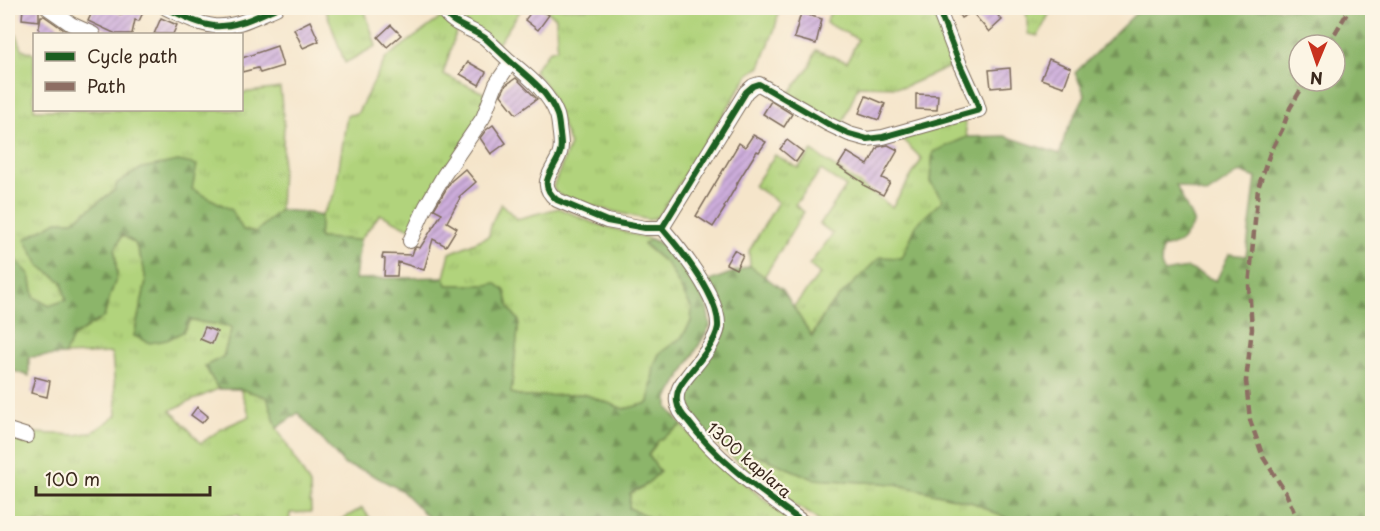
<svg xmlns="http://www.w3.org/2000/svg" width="1380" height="531" font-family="'Playpen Sans',sans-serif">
  <defs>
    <pattern id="grass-tufts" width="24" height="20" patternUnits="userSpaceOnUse" patternTransform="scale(1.5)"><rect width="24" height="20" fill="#b1d37b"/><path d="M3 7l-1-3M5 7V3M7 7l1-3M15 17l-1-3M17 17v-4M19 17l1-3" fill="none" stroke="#99b56a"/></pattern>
    <pattern id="forest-firs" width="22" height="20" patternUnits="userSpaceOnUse" patternTransform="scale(1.5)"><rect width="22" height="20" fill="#8cb56b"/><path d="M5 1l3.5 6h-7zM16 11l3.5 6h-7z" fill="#749357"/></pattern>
    <pattern id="building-hatch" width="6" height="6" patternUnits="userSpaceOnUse" patternTransform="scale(1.5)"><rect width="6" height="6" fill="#cdaddc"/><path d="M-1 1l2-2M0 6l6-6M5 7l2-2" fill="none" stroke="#a88db2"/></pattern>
  </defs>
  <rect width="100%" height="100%" fill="#fcf5e5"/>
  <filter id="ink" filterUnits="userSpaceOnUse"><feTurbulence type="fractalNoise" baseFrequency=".0167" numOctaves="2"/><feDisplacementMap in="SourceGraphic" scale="12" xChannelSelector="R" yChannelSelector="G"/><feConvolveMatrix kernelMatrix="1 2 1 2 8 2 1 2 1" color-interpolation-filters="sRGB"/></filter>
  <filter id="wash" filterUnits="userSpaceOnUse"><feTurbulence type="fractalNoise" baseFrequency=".008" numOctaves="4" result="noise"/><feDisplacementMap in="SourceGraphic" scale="24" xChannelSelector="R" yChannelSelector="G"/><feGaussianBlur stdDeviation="1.35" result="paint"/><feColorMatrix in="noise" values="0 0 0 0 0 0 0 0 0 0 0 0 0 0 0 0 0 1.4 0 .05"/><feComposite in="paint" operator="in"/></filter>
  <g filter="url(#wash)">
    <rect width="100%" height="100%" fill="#f5e5ca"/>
    <!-- grass -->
    <g fill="url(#grass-tufts)" stroke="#767e4c" stroke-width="1.5">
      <polygon points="325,8 364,8 376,46 345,63"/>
      <polygon points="448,8 522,8 498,44 453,15"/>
      <polygon points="542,8 780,8 775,28 760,67 749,74 658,217 649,220 574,202 556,193 553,187 570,145 549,90 534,70 549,51 557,48 556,17"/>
      <polygon points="832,8 852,8 868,11 870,8 934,8 954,65 904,87 858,86 842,125 788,95 810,66 816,50 847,62 858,39 826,23"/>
      <polygon points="1026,8 1052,8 1038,36 1028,34"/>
      <polygon points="442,17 457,29 443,74 486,94 478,119 410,229 380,214 360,240 318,238 321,216 335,193 347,115 357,114 386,58"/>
      <polygon points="8,32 17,35 22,49 34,54 34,110 88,110 91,111 91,110 242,110 242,93 280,88 284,125 280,210 256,232 243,230 231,210 192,189 115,190 73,221 57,221 39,265 62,282 66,300 49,306 34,297 30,275 14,258 8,257"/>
      <polygon points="964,119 967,137 933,153 930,182 943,200 917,224 902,258 828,308 811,337 793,307 820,274 809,265 833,234 820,224 846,187 821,170 795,205 804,212 764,277 750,266 749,251 778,202 754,186 775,155 798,168 812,151 892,207 922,159 899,136"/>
      <polygon points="501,204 517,219 559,208 593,223 651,239 644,245 668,265 692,309 691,322 682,337 659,354 654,366 649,403 624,409 584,394 525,397 511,393 519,321 509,308 505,291 495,283 488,285 447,285 444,277 450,253 489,236 491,224"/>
      <polygon points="122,235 135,243 143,264 146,282 134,336 183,332 190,320 232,327 223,357 205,366 218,389 171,410 201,443 223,428 250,416 240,389 267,397 277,428 310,485 311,512 290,513 289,524 240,523 239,515 169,519 168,524 37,523 20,523 8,520 8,435 28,442 34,433 76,435 93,432 117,415 112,353 64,355 74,336 104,317 110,296 117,276 115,250"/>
      <polygon points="682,425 705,452 794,523 653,523 647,516 629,508 630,493 642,488 660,472 648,456 658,441"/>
      <polygon points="705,434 814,479 896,484 974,503 1017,523 821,523 810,514 779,496"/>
      <polygon points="362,508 374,523 335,523"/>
    </g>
    <!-- forest -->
    <g fill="url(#forest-firs)" stroke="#647044" stroke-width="1.5" fill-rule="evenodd">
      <path d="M1144 8H1372V523H1017L974 503 896 484 814 479 705 434 686 411 684 400 685 389 720 336 707 282 750 266 783 290 812 337 828 308 880 257 902 258 917 224 943 200 930 182 933 152 967 137 1005 136 1060 154 1065 135 1085 95 1075 73 1137 12ZM1299 45H1335V81H1299ZM1240 172 1256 178 1246 256 1229 254 1216 281 1188 268 1164 272 1161 265 1162 248 1180 243 1194 223 1176 185 1207 194Z"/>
      <polygon points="178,161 197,165 192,189 232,210 243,230 256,232 280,210 305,212 321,216 319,238 360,240 355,279 444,277 447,285 488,285 495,283 505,291 509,308 519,321 511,393 525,397 584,394 624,409 649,403 654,366 659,354 682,337 691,322 692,309 668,265 644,244 651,239 672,250 707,305 710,326 668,398 668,408 682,425 658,441 648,455 660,472 642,488 630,493 629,508 647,516 653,523 434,523 401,490 365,471 345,465 298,413 277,428 267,397 240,389 218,389 205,366 223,357 232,327 190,320 183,332 167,340 150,343 134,336 146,282 143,264 135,243 122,235 115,250 117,276 110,296 104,317 74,336 64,355 29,357 29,376 8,369 8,257 14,258 30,275 34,297 49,306 66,300 62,282 39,265 25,239 57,221 73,221 115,190 117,183 142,168"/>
    </g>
    <g id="blocks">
      <!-- building -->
      <g fill="url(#building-hatch)">
        <polygon points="23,8 39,8 39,21 22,19"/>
        <polygon points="94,8 106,8 122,15 126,8 145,8 139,21 135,20 132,34 116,34 88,21"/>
        <polygon points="534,8 539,8 549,15 538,30 525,20"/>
        <polygon points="955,8 991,8 1002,20 989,32 972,12 961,18"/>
        <polygon points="801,13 822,19 816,44 794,38"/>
        <polygon points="41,16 44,16 67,32 67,34 38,34"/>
        <polygon points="161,18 177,25 173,34 154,34"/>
        <polygon points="310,21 319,41 303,48 294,29"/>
        <polygon points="391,25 401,35 387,47 378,37"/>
        <polygon points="277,46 283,66 260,73 258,68 242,72 242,58"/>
        <polygon points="1049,59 1071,68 1064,87 1041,79"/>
        <polygon points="468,62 486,72 479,85 460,74"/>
        <polygon points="1010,68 1011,86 991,88 989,70"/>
        <polygon points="516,78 537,99 516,114 501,95 506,85"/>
        <polygon points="916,94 938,95 937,110 916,109"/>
        <polygon points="866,96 885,104 879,120 859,113"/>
        <polygon points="771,101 792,114 784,127 763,114"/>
        <polygon points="493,125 506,143 491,154 480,138 486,130"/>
        <polygon points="753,135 766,142 759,152 757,151 737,183 738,183 724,207 725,208 713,227 696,216 739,143 745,147"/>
        <polygon points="787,140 803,152 796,162 780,149"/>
        <polygon points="888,145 898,150 882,178 890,182 883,195 863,185 864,183 838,166 847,152 868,165 878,147"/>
        <polygon points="465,169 476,182 461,195 459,197 460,198 447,222 457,228 446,246 433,239 424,270 398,262 397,276 384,276 385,259 382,258 383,254 412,255 414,249 416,247 420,248 442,213 434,209 451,181"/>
        <polygon points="734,250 743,255 736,269 726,264"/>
        <polygon points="205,327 217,332 212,344 200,339"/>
        <polygon points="35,377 50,381 47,397 31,393"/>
        <polygon points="197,407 208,416 202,423 191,415"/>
      </g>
    </g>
  </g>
  <g filter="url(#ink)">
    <use href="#blocks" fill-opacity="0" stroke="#7c6b5a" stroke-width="1.5"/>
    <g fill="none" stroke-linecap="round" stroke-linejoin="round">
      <!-- minor casing -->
      <g stroke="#7c6b5a" stroke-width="16">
        <g id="minor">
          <polyline points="48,8 71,24 93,34"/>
          <path d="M166 8C181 15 197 24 214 26 235 28 257 16 276 8"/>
          <path d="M442 8C452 26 469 27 485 38 494 46 503 55 512 63 530 78 549 93 557 115 559 121 559 128 560 134 561 142 562 149 559 156 551 174 537 184 557 200L607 221 645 228H662C680 249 720 298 718 327 716 341 701 359 692 370 685 380 675 388 677 402 678 409 683 416 688 421 719 463 764 493 805 524"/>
          <polyline points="662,228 746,92 753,86 759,84 828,124 849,134 867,139 883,137 979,110 976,100 958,60 938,8"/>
          <polyline points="410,241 426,206 444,175 483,118 496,84 511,62"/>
          <polyline points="8,430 27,436"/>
        </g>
      </g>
      <!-- minor -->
      <use href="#minor" stroke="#fff" stroke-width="14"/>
      <!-- quiet -->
      <g stroke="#8d6e63" stroke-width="4.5" stroke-dasharray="9 4.5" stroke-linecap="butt">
        <polyline points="1328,45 1350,8"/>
        <polyline points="1299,524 1286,493 1263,457 1250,420 1246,381 1252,329 1249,286 1258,188 1270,153 1282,130 1290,108 1306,81"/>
      </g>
      <!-- cycleway casing -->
      <g stroke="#fcf5e5" stroke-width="10">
        <g id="cycleway">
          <path d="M166 8C181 15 197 24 214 26 235 28 257 16 276 8"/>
          <path d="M442 8C452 26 469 27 485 38 494 46 503 55 512 63 530 78 549 93 557 115 559 121 559 128 560 134 561 142 562 149 559 156 551 174 537 184 557 200L607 221 645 228H662C680 249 720 298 718 327 716 341 701 359 692 370 685 380 675 388 677 402 678 409 683 416 688 421 719 463 764 493 805 524"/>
          <polyline points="662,228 746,92 753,86 759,84 828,124 849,134 867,139 883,137 979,110 976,100 958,60 938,8"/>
        </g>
      </g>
      <!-- cycleway -->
      <use href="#cycleway" stroke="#1b5e20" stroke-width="6"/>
    </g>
  </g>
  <g text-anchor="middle" stroke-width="4.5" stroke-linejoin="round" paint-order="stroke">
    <!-- street labels -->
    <g font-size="16" fill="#3b2a1e" stroke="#fcf5e5">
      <text transform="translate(749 460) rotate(41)" y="6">1300 kaplara</text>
    </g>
  </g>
  <!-- margin -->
  <rect width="1380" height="531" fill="none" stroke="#fcf5e5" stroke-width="30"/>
  <!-- legend -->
  <rect x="33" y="33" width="210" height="78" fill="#fcf5e5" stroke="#afa495" stroke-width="1.5"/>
  <rect x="45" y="52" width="30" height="9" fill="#1b5e20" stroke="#afa495" stroke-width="1.5"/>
  <text x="87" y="63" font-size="18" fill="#3b2a1e">Cycle path</text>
  <rect x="45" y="82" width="30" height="9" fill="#8d6e63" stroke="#afa495" stroke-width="1.5"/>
  <text x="87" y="93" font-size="18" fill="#3b2a1e">Path</text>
  <!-- north arrow -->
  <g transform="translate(1317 63) rotate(182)"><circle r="28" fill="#fcf5e5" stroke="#afa495" stroke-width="1.5"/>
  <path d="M0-4.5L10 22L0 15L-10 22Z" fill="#c8321e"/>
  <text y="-9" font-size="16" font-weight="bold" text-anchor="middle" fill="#3b2a1e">N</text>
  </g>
  <!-- scale -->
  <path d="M36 486v9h174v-9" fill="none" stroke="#3b2a1e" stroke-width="3"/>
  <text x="45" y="486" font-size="18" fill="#3b2a1e" stroke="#fcf5e5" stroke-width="4.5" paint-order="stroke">100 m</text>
</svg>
